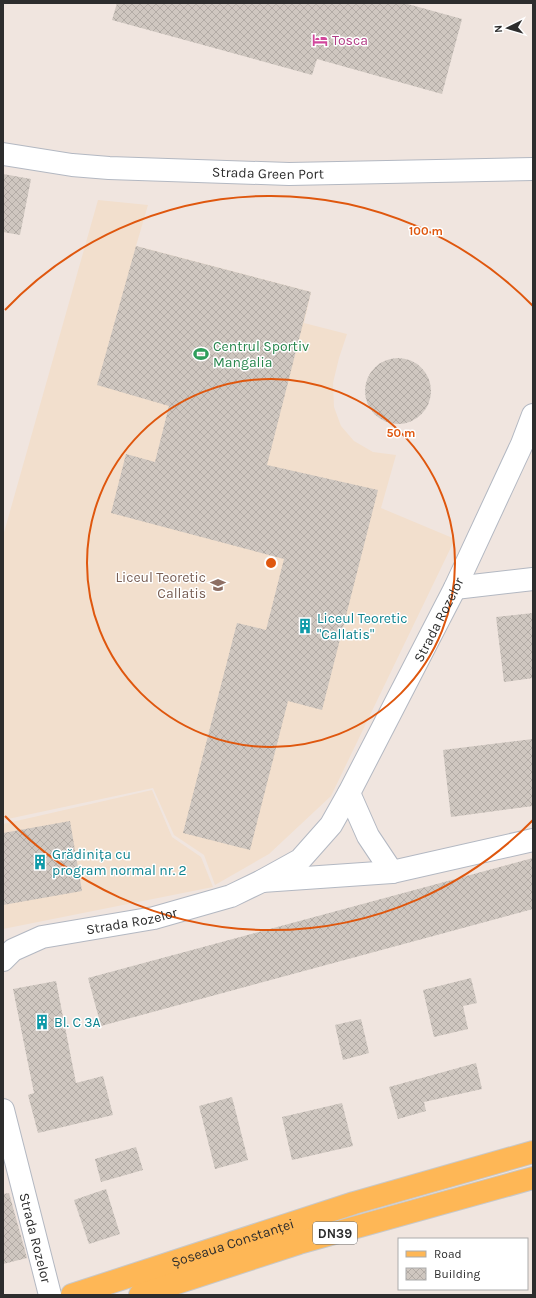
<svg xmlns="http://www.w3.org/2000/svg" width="536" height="1298" font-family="Karla,sans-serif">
  <defs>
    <pattern id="building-cross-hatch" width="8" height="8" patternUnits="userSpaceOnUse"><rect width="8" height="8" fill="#cfc7c0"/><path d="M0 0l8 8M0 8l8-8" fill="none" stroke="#b2aba5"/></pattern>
  </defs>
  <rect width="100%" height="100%" fill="#f0e5df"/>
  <!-- education -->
  <g fill="#f2dfcd">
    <polygon points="98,200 148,205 136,246 311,292 304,323 347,334 339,358 333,383 334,407 341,426 354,441 373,452 396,455 381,508 455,539 331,796 269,854 215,885 204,855 174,835 153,788 3,820 3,536"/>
    <polygon points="152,790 172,837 201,857 213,887 3,929 3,824"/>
  </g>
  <!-- building -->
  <g fill="url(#building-cross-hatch)">
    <polygon points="117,3 404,3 462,19 442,94 317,59 312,75 112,20"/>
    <polygon points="3,174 31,179 20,235 3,232"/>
    <polygon points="136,246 311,292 267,465 378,490 322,710 288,701 250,850 183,833 237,623 266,630 284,559 111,513 126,454 155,462 169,406 97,385"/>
    <circle cx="398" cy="391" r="33"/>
    <polygon points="533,613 533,678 504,682 496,617"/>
    <polygon points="533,739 533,806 451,817 443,750"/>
    <polygon points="70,821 82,891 3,905 3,833"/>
    <polygon points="533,858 533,909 101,1026 88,978"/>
    <polygon points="471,978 477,1003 463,1006 468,1029 434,1037 423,990"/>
    <polygon points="56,981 76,1083 103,1076 113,1115 38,1133 28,1095 34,1093 13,989"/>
    <polygon points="361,1019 369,1053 343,1060 335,1025"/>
    <polygon points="476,1063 482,1089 424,1102 426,1111 398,1119 389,1087"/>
    <polygon points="232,1097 248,1160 215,1169 199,1106"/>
    <polygon points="342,1103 353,1146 292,1160 282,1117"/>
    <polygon points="136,1147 143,1170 101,1182 95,1159"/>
    <polygon points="106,1189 120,1234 89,1244 74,1200"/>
    <polygon points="9,1193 27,1258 3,1264 3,1194"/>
  </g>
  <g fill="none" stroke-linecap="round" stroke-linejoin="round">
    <!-- street casing -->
    <g stroke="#b3b8c2" stroke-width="24">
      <g id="street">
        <polyline points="455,588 533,579"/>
        <polyline points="349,793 368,836 392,872 533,840"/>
        <polyline points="262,881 392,872"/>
      </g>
    </g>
    <!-- secondary casing -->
    <g stroke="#b3b8c2" stroke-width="24">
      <g id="secondary">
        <path id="s1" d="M3 154 72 165 109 168 289 174 533 169"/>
        <path id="s2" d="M3 960 13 950 42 937 154 918 231 896 262 881 300 860 331 825 349 793 455 588 522 444 533 415"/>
        <path id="s3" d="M3 1110 50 1295"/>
      </g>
    </g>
    <!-- primary casing -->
    <g stroke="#c8c8c8" stroke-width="24">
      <g id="primary">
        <path id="s4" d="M72 1295 354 1203 533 1152"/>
        <polyline points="140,1295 299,1243 533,1178"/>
      </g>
    </g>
    <!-- street -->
    <use href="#street" stroke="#fff" stroke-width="22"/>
    <!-- secondary -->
    <use href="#secondary" stroke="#fff" stroke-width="22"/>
    <!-- primary -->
    <use href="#primary" stroke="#feb756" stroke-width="22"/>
  </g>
  <!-- distance rings -->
  <g fill="none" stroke="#df570e" stroke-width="2">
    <circle cx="271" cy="563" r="184"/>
    <path d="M533 820A367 367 0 0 1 5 816M5 310A367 367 0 0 1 533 306"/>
  </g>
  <!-- icons -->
  <defs>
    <g id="hotel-bare" transform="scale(1.2)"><path d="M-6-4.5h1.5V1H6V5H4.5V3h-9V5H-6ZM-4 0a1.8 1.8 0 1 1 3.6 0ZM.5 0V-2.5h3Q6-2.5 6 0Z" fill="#d1479c" stroke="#fff" stroke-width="2.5" paint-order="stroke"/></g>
    <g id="stadium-bare" transform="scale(1.2)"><path d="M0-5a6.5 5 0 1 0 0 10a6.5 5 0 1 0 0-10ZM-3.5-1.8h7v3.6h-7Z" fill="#2e9e5b" stroke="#fff" stroke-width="2.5" paint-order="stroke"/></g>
    <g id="university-bare" transform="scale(1.2)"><path d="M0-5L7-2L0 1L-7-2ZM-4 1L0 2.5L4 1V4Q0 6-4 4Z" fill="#8d6e63" stroke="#fff" stroke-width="2.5" paint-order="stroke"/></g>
    <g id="building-bare" transform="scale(1.2)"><path d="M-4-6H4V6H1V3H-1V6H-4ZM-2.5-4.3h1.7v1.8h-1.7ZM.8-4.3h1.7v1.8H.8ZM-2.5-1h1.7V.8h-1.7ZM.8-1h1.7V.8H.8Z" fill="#0f9aa8" stroke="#fff" stroke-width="2.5" paint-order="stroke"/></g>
  </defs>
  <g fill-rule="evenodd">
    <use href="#hotel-bare" x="320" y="40"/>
    <use href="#stadium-bare" x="201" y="354"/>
    <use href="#university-bare" x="218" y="585"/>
    <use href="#building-bare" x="305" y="626"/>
    <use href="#building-bare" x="40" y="862"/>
    <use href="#building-bare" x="42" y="1022"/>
  </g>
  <g text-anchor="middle" stroke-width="3" stroke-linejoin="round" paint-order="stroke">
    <!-- shield labels -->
    <rect fill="#fff" stroke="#6c6c6c" stroke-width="1" x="313" y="1222" width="44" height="22" rx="3"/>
    <g font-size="13" font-weight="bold" fill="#2d2d2d">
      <text x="335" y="1238">DN39</text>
    </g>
    <!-- hotel labels -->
    <g font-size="14" fill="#b23c85" stroke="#fff" text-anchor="start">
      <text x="332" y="45">Tosca</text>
    </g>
    <!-- street labels -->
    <g font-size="14" fill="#2d2d2d" stroke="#fff">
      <text dy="5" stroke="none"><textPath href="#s1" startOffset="266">Strada Green Port</textPath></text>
      <text dy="5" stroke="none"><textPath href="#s2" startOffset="596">Strada Rozelor</textPath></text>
      <text dy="5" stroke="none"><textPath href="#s2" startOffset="137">Strada Rozelor</textPath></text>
      <text dy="5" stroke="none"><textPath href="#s3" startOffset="132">Strada Rozelor</textPath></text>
      <text dy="5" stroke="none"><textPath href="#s4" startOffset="169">Șoseaua Constanței</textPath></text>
    </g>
    <!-- leisure labels -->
    <g font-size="14" fill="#27864d" stroke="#fff" text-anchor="start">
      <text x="213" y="351">Centrul Sportiv<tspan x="213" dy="16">Mangalia</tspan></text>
    </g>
    <!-- education labels -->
    <g font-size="14" fill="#785e54" stroke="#fff" text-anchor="end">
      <text x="206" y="582">Liceul Teoretic<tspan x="206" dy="16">Callatis</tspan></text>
    </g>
    <!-- culture labels -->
    <g font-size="14" fill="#0d838f" stroke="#fff" text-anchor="start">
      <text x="317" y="623">Liceul Teoretic<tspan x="317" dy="16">"Callatis"</tspan></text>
      <text x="52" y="859">Grădinița cu<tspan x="52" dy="16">program normal nr. 2</tspan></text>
      <text x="54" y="1027">Bl. C 3A</text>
    </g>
  </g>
  <circle cx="271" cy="563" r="6" fill="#df570e" stroke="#fff" stroke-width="2"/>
  <g font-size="12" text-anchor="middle" font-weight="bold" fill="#df570e" stroke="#fff" stroke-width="3" stroke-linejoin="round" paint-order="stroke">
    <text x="426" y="235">100 m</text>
    <text x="401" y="437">50 m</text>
  </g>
  <!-- border -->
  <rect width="536" height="1298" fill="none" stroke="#2d2d2d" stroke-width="8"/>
  <!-- legend -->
  <rect x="398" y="1238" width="130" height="52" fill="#ffffff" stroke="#ababab"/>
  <rect x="406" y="1251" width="20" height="6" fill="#feb756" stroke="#ababab"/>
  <text x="434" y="1258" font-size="12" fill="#2d2d2d">Road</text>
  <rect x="406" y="1268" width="20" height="12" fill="url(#building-cross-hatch)" stroke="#ababab"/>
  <text x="434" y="1278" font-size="12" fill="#2d2d2d">Building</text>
  <!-- north arrow -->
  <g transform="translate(508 28) rotate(265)" stroke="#ffffff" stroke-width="3" paint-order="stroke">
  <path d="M0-3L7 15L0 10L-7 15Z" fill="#2d2d2d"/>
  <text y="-6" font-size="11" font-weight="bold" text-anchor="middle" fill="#2d2d2d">N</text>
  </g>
</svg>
